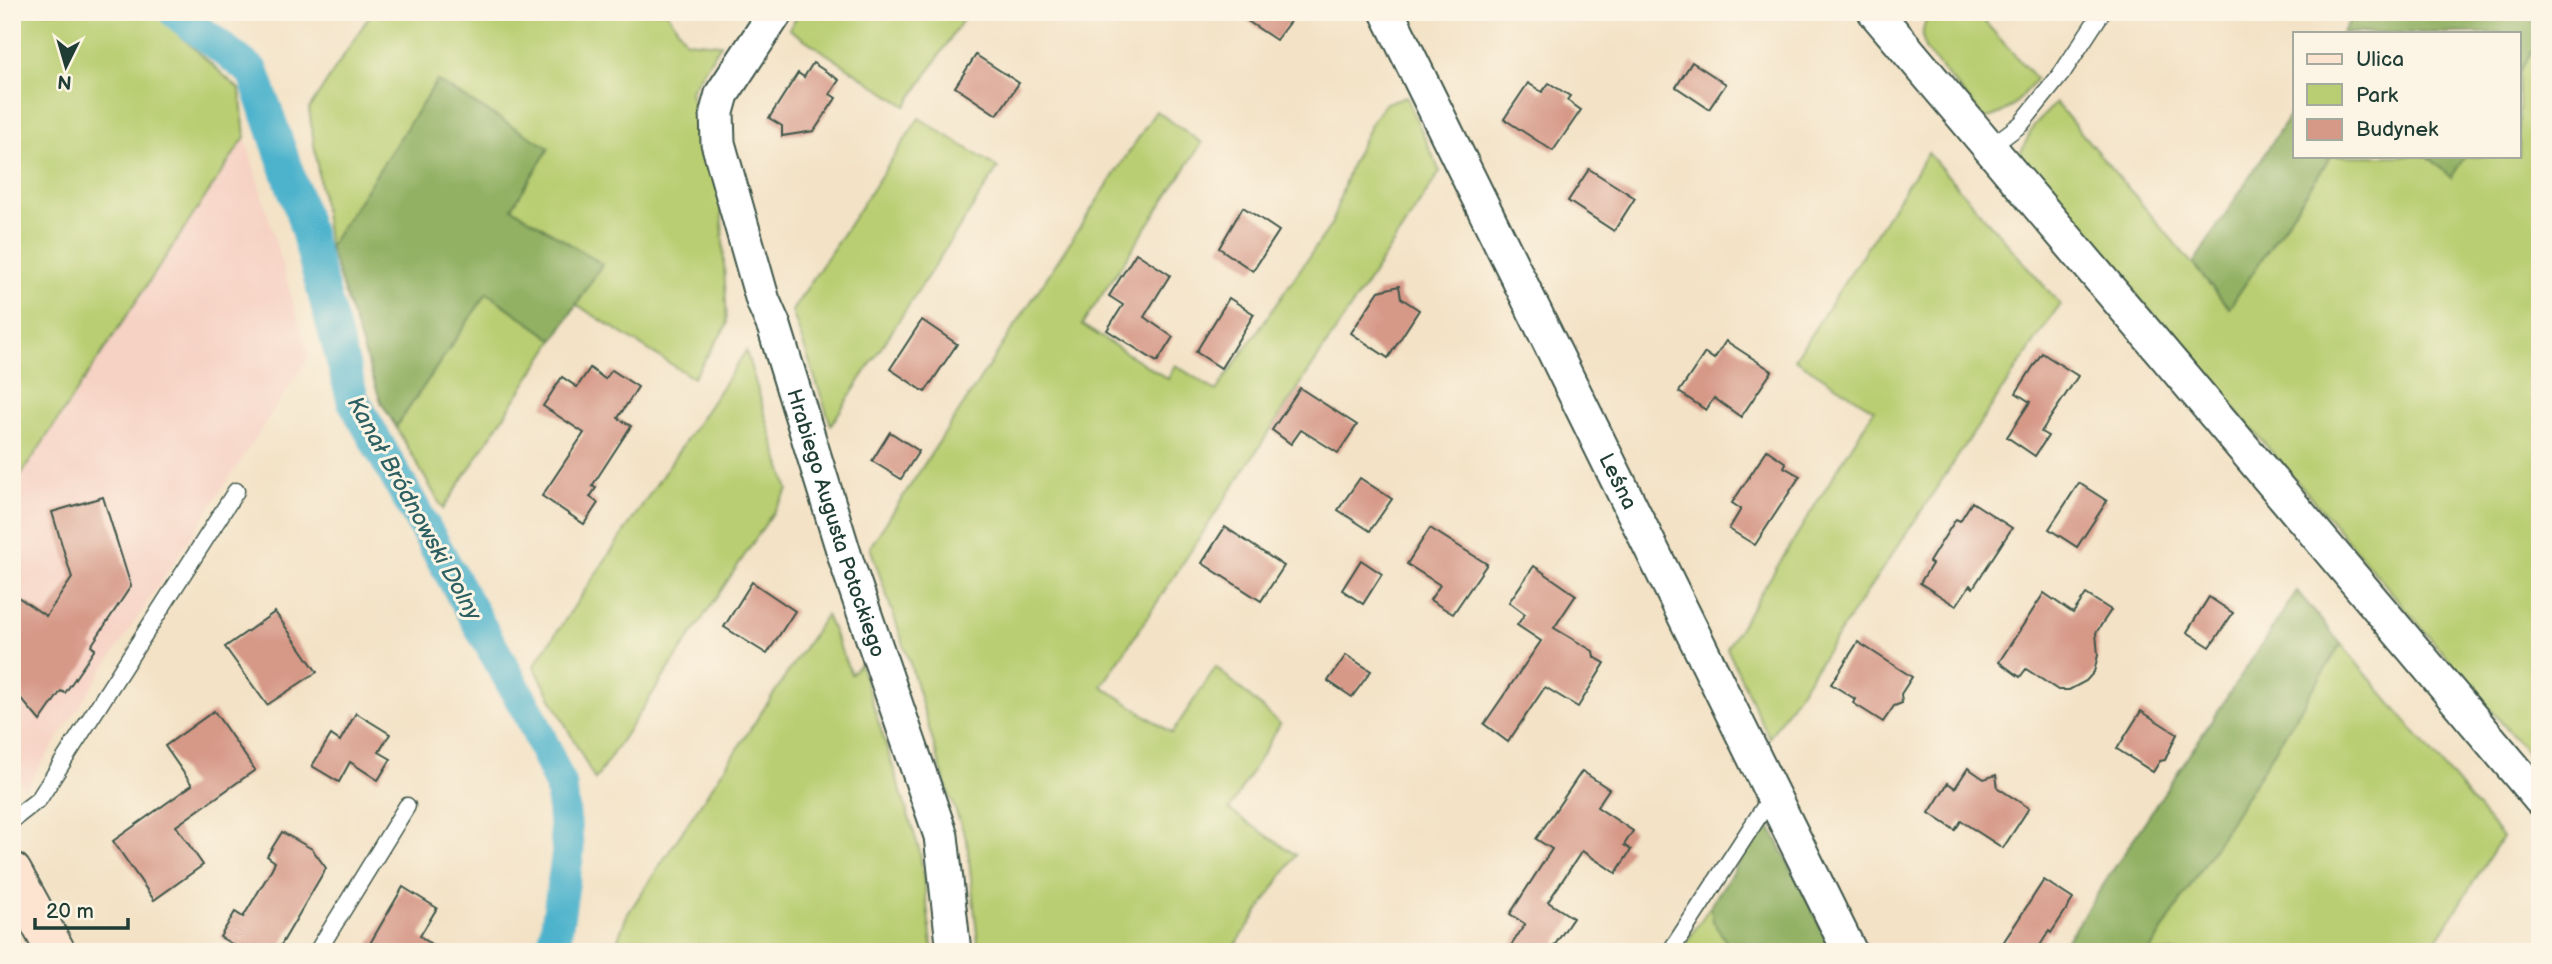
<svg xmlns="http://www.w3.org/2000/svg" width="2552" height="964" font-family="'Balsamiq Sans',sans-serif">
  <rect width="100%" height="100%" fill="#fcf5e5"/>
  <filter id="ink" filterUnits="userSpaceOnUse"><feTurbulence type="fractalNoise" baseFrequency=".0143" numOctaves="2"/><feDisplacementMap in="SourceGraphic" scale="14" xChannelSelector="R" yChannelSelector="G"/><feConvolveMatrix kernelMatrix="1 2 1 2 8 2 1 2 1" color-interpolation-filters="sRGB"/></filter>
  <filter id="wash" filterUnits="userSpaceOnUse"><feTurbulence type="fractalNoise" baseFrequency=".00686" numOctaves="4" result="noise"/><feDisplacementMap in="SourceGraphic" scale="28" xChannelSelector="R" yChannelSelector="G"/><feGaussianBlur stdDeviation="1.57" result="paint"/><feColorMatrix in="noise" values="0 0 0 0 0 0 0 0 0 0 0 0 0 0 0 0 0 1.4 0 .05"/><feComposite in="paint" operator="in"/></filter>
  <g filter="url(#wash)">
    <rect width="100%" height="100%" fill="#f3e2c6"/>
    <!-- built -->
    <polygon fill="#f6d2c4" points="245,137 309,357 25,789 12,773 12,489"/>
    <!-- green -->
    <g fill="#b9ce72" stroke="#6c8653" stroke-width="2">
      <polygon points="12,12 154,12 240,90 245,137 12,489"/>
      <polygon points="372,12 667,12 686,41 721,44 690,92 721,200 727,325 693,378 577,305 602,264 512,208 437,81 329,247 309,109"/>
      <polygon points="800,12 968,12 906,106 789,29"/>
      <path d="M1931 12H1976L2036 79C2019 101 2012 111 1985 119L1925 49C1921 35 1922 24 1931 12Z"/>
      <polygon points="2540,39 2540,768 2333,523 2018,158 2034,125 2056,103 2229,307 2331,156 2428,156 2451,177 2465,156 2519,156 2519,72"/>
      <polygon points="1406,96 1440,172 1102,686 1172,733 1216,667 1280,724 1229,810 1296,855 1231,952 979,952 967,841 945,783 910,663 870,547 1156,111 1202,143 1082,325 1168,379 1175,365 1216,391 1331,225 1350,167 1373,120 1386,103"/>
      <polygon points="919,118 998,168 831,425 792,311"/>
      <polygon points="1928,153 2060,304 1769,738 1727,648 1874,410 1795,359"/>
      <polygon points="487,293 554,340 443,509 396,427"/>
      <polygon points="746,351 788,490 595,780 534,666"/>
      <polygon points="826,615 851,674 860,664 920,852 933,952 613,952 627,915"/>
      <polygon points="2341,644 2502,837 2429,952 2149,952"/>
      <polygon points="1711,905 1713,921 1733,952 1680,952"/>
    </g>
    <!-- forest -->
    <g fill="#92b164" stroke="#58774c" stroke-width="2">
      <polygon points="2355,12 2540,12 2540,39 2519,72 2519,33 2342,33"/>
      <polygon points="437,81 549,148 512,208 602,264 554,340 487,293 396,427 381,402 329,247"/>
      <polygon points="2295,107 2295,156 2331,156 2229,308 2193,264"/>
      <polygon points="2428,156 2465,156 2451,178"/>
      <polygon points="2297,591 2341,644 2149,952 2059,952"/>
      <polygon points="1767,820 1833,952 1733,952 1713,921 1711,905"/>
    </g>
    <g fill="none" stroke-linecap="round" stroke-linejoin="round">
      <!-- canal -->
      <polyline stroke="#4eb3cc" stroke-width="33" points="175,12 253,72 302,214 353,400 531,717 561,787 568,852 553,952"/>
    </g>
    <g id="blocks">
      <!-- building -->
      <g fill="#d69887">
        <polygon points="1234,12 1297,12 1276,40"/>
        <polygon points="976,55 1019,83 997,115 955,87"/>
        <polygon points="1692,62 1726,84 1709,109 1676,87"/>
        <polygon points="813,63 839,80 830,94 836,98 814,131 782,136 782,126 769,118 798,73 804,77"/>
        <polygon points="1528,83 1542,92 1549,83 1570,96 1567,100 1581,110 1553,151 1504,119"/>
        <polygon points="1589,169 1635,198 1614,231 1568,201"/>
        <polygon points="1243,207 1279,231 1253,271 1219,248"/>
        <polygon points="1136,253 1170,275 1144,317 1173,337 1157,362 1107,330 1123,305 1109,296"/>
        <polygon points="1399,286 1401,298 1419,310 1388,358 1351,333 1379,291"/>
        <polygon points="1229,298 1254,314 1221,368 1196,352"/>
        <polygon points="922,320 957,344 925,392 890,369"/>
        <polygon points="1726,341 1772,371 1741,417 1714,398 1706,410 1679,392 1705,353 1714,359"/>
        <polygon points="2042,353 2078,376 2041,432 2048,436 2035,456 2007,437 2030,402 2016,393"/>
        <polygon points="590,368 605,379 612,370 638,387 618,418 631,426 592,486 596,488 590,497 598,503 584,524 542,496 584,433 543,406 562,377 577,387"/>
        <polygon points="1300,388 1357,425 1338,453 1301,430 1291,444 1272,430"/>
        <polygon points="890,432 919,451 901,479 872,461"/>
        <polygon points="1767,450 1786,463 1784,467 1800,476 1755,545 1729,529 1741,509 1732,503"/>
        <polygon points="1360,478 1392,499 1370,531 1338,510"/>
        <polygon points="2079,483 2107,501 2077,547 2049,529"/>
        <polygon points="103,497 131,586 91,646 95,649 65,693 61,691 40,721 12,688 12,593 46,616 72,578 52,512"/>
        <polygon points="1972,502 2012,528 1973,588 1970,585 1956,606 1920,583 1932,564 1929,562 1942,541 1956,519 1960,521"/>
        <polygon points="1225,527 1284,566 1261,601 1202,563"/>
        <polygon points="1430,528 1487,564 1453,614 1430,600 1440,585 1407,564"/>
        <polygon points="1361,560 1382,574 1363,604 1342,590"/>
        <polygon points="1534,566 1576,595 1554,628 1593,651 1594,657 1605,663 1578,707 1545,687 1508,742 1484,724 1541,641 1517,625 1525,614 1509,602"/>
        <polygon points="752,582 795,611 767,654 724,627"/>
        <polygon points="2044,593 2073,613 2086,594 2111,610 2096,633 2098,655 2094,672 2086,681 2069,690 2058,690 2026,669 2020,677 1999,662"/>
        <polygon points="2209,597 2233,613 2210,647 2187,632"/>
        <polygon points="275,612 317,672 267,705 225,647"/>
        <polygon points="1858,642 1912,677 1901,694 1902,703 1894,706 1883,722 1853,703 1855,699 1831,684"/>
        <polygon points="1346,655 1371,671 1352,697 1328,681"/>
        <polygon points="214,711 255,770 176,826 203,865 154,900 113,841 192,785 165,746"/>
        <polygon points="2141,711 2177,734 2165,760 2160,761 2153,772 2117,749"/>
        <polygon points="356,713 390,734 379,752 391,759 378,780 350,762 339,782 312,766 331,735 340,741"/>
        <polygon points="1968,768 1984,779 1996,775 1998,788 2029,808 2003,848 1961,821 1955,830 1929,813 1948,783 1955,788"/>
        <polygon points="1582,771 1609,789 1597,807 1633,831 1624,845 1631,850 1616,873 1582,851 1548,902 1573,918 1550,952 1507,952 1525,924 1510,914 1552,849 1536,839"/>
        <polygon points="282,832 312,849 326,868 277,952 246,952 220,937 235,912 243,917 269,874 275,862 267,856"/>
        <polygon points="2044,880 2073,899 2051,933 2049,931 2036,952 1997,952"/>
        <polygon points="403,887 437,908 420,936 442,952 365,952"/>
      </g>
    </g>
  </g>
  <g filter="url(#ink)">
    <use href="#blocks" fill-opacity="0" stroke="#3f564a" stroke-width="2"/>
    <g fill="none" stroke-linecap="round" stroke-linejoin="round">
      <!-- lane casing -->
      <g stroke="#3f564a" stroke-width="19">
        <g id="lane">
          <polyline points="1989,148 2021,124 2062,73 2102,12"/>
          <polyline points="12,820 39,799 236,491"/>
          <polyline points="317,952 407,806"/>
          <polyline points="1670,952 1773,794"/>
        </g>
      </g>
      <!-- street casing -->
      <g stroke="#3f564a" stroke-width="37">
        <g id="street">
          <path id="s1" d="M776 12 722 94 717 112 718 143 763 301 774 326 847 563 941 836 954 952"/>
          <path id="s2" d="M1387 12 1850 952"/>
          <polyline points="1875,12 2540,799"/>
        </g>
      </g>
      <!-- secondary casing -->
      <g stroke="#3f564a" stroke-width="42">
        <polyline id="secondary" points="12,872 56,952"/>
      </g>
      <!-- lane -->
      <use href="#lane" stroke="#fff" stroke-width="16"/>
      <!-- street -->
      <use href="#street" stroke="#fff" stroke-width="33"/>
      <!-- secondary -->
      <use href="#secondary" stroke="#fde4d0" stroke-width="38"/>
    </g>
  </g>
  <g text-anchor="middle" stroke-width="6" stroke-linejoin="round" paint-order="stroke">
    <!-- street labels -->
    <g font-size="21" fill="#1f3d34" stroke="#fcf5e5">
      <text dy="7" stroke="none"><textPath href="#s2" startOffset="523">Leśna</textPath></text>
      <text dy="7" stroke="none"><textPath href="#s1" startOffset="546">Hrabiego Augusta Potockiego</textPath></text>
    </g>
    <!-- water labels -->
    <g font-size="23" font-style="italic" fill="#2d6062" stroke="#fcf5e5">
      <text transform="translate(415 508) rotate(61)" y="8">Kanał Bródnowski Dolny</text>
    </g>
  </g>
  <!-- margin -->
  <rect width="2552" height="964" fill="none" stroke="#fcf5e5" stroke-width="42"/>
  <!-- legend -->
  <rect x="2293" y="32" width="228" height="126" fill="#fcf5e5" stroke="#a4ab9e" stroke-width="2"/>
  <rect x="2307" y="54" width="35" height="10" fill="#fde4d0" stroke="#a4ab9e" stroke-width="2"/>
  <text x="2356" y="66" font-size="21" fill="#1f3d34">Ulica</text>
  <rect x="2307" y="84" width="35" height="21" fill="#b9ce72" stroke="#a4ab9e" stroke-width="2"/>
  <text x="2356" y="102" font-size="21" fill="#1f3d34">Park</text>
  <rect x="2307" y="119" width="35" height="21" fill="#d69887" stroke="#a4ab9e" stroke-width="2"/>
  <text x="2356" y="136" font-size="21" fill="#1f3d34">Budynek</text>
  <!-- north arrow -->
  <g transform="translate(66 66) rotate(185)" stroke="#fcf5e5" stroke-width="5" paint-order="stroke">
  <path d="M0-5L12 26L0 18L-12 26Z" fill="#1f3d34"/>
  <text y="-10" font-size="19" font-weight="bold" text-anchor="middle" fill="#1f3d34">N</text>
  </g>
  <!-- scale -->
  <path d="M35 918v10h93v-10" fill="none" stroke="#1f3d34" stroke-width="3.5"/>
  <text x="46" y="918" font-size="21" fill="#1f3d34" stroke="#fcf5e5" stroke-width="5" paint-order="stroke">20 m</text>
</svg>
